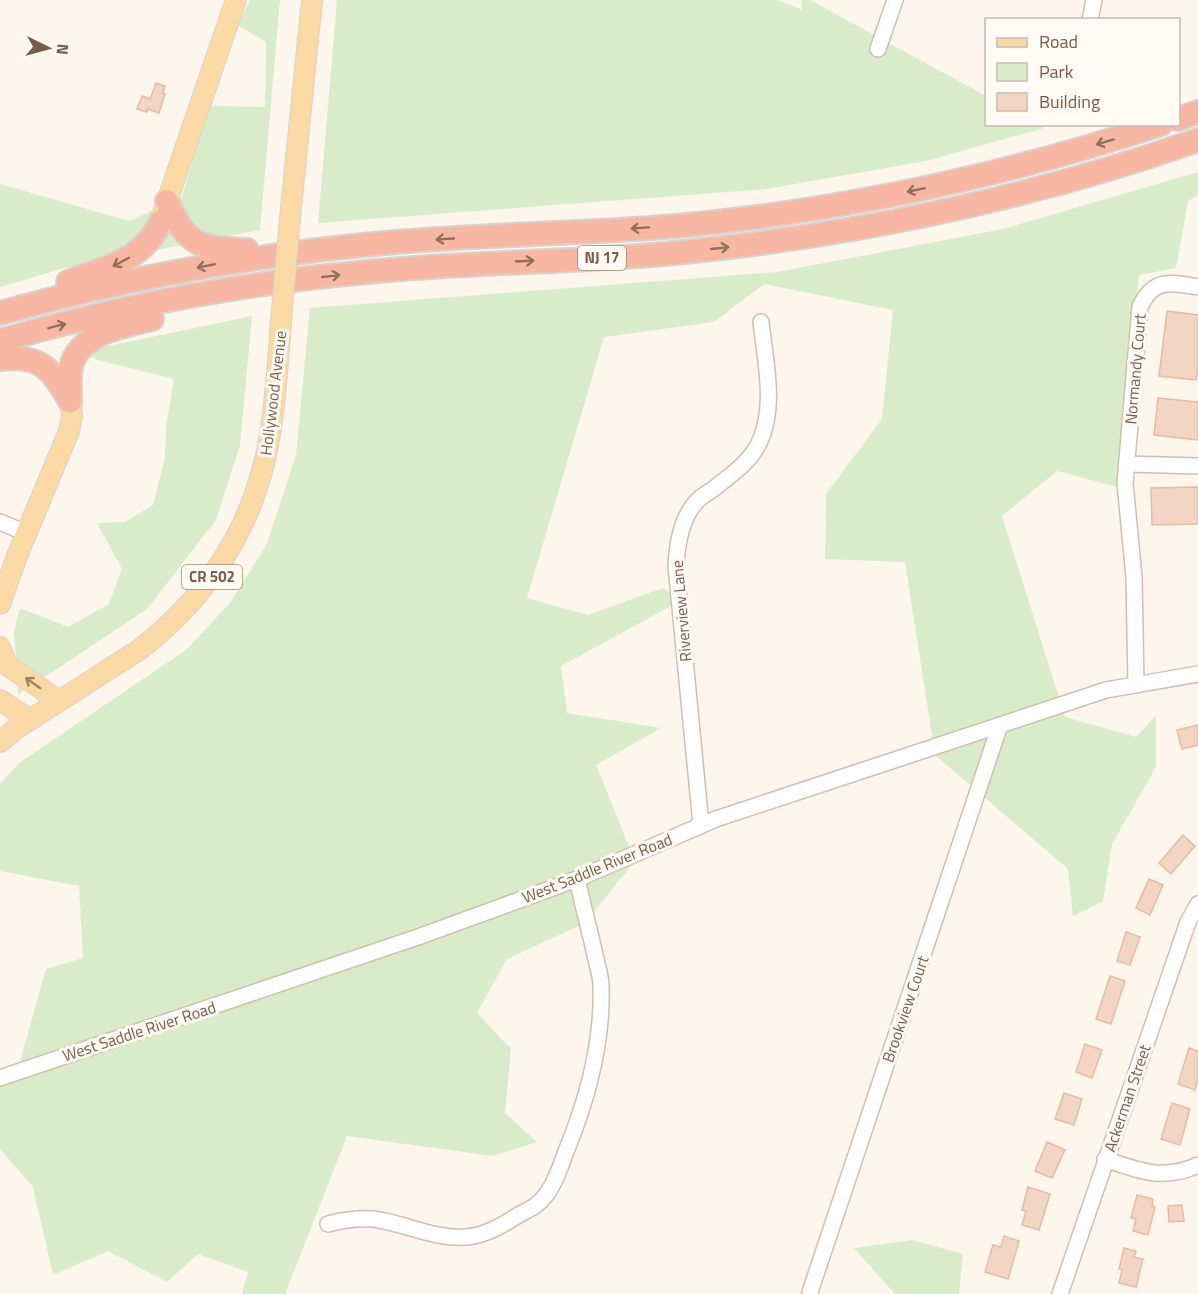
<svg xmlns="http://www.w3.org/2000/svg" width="1198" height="1294" font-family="'Titillium Web',sans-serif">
  <rect width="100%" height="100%" fill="#fdf6ec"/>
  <!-- green -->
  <g fill="#d8ecc9">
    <polygon points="250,0 280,0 260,230 64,268 0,287 0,184 129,221 182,197 209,106 265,107 266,42 238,25"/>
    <polygon points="337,0 778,0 802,10 802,0 810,0 986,96 986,124 1038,125 1044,128 926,161 766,189 318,223"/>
    <polygon points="1198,172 1198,195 1188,201 1176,268 1139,275 1118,487 1057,471 1002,516 1065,717 1136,737 1156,715 1156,767 1112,844 1103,901 1073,916 1068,869 935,755 905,562 825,559 826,494 882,419 893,310 764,284 714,322 604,337 527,598 588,615 663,588 682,600 561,666 567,713 661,728 596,765 635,861 585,923 507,959 477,1013 511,1049 505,1113 537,1142 493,1156 347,1136 285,1294 242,1294 248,1272 198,1254 167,1282 108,1251 53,1275 33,1187 0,1149 0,1079 17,1072 46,969 83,958 79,886 0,871 0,784 19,763 186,650 229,604 266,546 296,455 310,308 777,272 1003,229"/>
    <polygon points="252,316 240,445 216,520 147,609 18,695 14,631 20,608 68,627 109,604 122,569 97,523 125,522 153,505 165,457 166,426 174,379 98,360 80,352"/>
    <polygon points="912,1240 963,1254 959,1294 895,1294 854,1248"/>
  </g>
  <!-- building -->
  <g fill="#f3d5c3" stroke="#e6bba3" stroke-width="1.5">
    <polygon points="156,83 165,86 163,93 165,94 159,113 148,109 147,112 137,109 142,96 150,99"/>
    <polygon points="1167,311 1198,315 1198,368 1196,380 1159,376"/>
    <polygon points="1158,398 1198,402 1198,440 1154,435"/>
    <polygon points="1198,487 1198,524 1152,525 1151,488"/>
    <polygon points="1198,725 1198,745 1182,749 1177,730"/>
    <polygon points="1183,835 1195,846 1171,874 1159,863"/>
    <polygon points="1149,879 1163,885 1150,915 1136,908"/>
    <polygon points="1126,932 1140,937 1130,965 1117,961"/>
    <polygon points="1110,976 1125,981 1111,1024 1096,1019"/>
    <polygon points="1085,1044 1102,1050 1092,1078 1076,1072"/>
    <polygon points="1189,1048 1198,1051 1198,1079 1195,1090 1178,1084"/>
    <polygon points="1064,1093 1082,1099 1074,1125 1055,1119"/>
    <polygon points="1172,1103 1190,1109 1180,1145 1161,1139"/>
    <polygon points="1047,1142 1065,1150 1052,1178 1035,1171"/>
    <polygon points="1028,1187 1050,1194 1039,1230 1022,1225 1026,1211 1022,1210"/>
    <polygon points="1137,1195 1153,1199 1152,1206 1155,1207 1148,1235 1133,1231 1136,1219 1131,1218"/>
    <polygon points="1182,1205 1184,1221 1169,1222 1168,1206"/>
    <polygon points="1004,1236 1019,1241 1008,1279 985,1272 993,1245 1001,1247"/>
    <polygon points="1124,1248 1136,1251 1134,1257 1143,1259 1136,1287 1119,1283 1122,1270 1119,1269"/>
  </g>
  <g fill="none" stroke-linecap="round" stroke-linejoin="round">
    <!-- minor casing -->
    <g stroke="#d1beb0" stroke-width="18">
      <g id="minor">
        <polyline points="1090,20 1094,0"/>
        <polyline points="878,49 895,0"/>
        <polyline points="1127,464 1198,466"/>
        <polyline points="0,522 26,533"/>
        <path d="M1136 685 1134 577 1125 483 1140 307C1153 278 1171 282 1198 287"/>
        <path d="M701 825 676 566C677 544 681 518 697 501 701 497 707 493 712 490 728 477 748 464 758 445 777 409 765 360 761 322"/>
        <polyline points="0,1078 418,937 577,879 716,819 1106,690 1198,674"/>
        <path d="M1105 1159C1139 1171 1163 1181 1198 1165"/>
        <path d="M328 1224C343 1220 358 1218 373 1219 405 1223 435 1240 467 1237 486 1235 501 1226 517 1216 529 1209 537 1207 546 1195 555 1183 560 1168 565 1154 587 1101 603 1043 601 986 601 977 598 968 596 959 590 932 583 906 577 879"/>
        <polyline points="810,1292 1000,725"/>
        <polyline points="1060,1294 1188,922 1198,904"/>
      </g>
    </g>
    <!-- major casing -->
    <g stroke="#dad1cd" stroke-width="22">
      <g id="major">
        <polyline points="162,216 236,0"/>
        <polyline points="290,218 312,0"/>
        <polyline points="0,604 17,556 69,431 72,415 70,401"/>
        <polyline points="0,647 7,665"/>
        <polyline points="7,665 59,701"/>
        <polyline points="0,700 30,720"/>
        <path d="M0 742 17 728 139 650C208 597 254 526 269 440 276 401 278 361 281 321"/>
      </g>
    </g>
    <!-- highway casing -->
    <g stroke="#dad1cd" stroke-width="26">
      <g id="highway">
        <polyline points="1178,119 1198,112"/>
        <path d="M167 201C188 247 199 248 247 250"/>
        <path d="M68 282C106 266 141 264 161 221"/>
        <path d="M0 313C129 277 263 253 396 242 503 233 610 234 716 222 867 205 1016 172 1161 124"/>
        <path d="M0 341C119 306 244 283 367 272 472 261 579 263 685 252 859 234 1032 198 1198 140"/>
        <path d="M0 359C42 355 50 368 70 401"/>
        <path d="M70 401C70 389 68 375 72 363 83 332 124 326 152 319"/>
      </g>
    </g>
    <!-- minor -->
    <use href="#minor" stroke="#fff" stroke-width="15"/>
    <!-- major -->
    <use href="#major" stroke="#fbd9a5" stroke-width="20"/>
    <!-- highway -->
    <use href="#highway" stroke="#f7b7a3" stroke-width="22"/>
    <!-- major-bridge casing -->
    <g stroke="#dad1cd" stroke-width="22" stroke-linecap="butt">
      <polyline id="major-bridge" points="281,321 290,218"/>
    </g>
    <!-- major-bridge -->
    <use href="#major-bridge" stroke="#fbd9a5" stroke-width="20"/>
  </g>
  <!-- one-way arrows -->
  <defs><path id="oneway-shaft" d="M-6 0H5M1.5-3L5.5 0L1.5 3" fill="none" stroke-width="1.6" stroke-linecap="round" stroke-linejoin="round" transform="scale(1.5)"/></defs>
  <g stroke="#936e5e">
    <use href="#oneway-shaft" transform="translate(1105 142) rotate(163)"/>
    <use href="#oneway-shaft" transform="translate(916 190) rotate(168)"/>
    <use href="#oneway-shaft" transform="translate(640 228) rotate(176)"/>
    <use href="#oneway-shaft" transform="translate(445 239) rotate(177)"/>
    <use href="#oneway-shaft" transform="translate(720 248) rotate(-6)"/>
    <use href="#oneway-shaft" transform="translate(525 261) rotate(-3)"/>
    <use href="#oneway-shaft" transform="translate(121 262) rotate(152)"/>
    <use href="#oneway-shaft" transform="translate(206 266) rotate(169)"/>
    <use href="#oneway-shaft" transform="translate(331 276) rotate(-7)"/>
    <use href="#oneway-shaft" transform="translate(57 326) rotate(-14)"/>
  </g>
  <use stroke="#a18267" href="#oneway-shaft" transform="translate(33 683) rotate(-145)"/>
  <g text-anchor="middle" stroke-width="6" stroke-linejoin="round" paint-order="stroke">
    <!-- shield labels -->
    <g fill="#fffaf3" stroke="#a28b7f" stroke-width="1.5">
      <rect x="578" y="246" width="48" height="24" rx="4.5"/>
      <rect x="182" y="565" width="60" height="24" rx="4.5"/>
    </g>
    <g font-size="15" font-weight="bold" fill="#7a5c4d">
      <text x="602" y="263">NJ 17</text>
      <text x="212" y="582">CR 502</text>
    </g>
    <!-- street labels -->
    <g font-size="16" fill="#7a5c4d" stroke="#fffaf3">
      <text transform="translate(1135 369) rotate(-85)" y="6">Normandy Court</text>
      <text transform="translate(273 393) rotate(-83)" y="6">Hollywood Avenue</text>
      <text transform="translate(681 611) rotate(-95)" y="6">Riverview Lane</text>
      <text transform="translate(597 868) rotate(-22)" y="6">West Saddle River Road</text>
      <text transform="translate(905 1009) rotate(-71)" y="6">Brookview Court</text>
      <text transform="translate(139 1031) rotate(-18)" y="6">West Saddle River Road</text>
      <text transform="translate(1127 1098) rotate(-71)" y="6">Ackerman Street</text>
    </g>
  </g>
  <!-- legend -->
  <rect x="985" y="18" width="195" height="108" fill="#fffaf3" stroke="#cabbb1" stroke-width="1.5"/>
  <rect x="997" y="38" width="30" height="9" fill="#fbd9a5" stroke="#cabbb1" stroke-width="1.5"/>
  <text x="1039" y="48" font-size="18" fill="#7a5c4d">Road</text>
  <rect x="997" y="63" width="30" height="18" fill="#d8ecc9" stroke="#cabbb1" stroke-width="1.5"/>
  <text x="1039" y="78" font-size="18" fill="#7a5c4d">Park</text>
  <rect x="997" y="93" width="30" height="18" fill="#f3d5c3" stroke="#cabbb1" stroke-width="1.5"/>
  <text x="1039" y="108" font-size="18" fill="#7a5c4d">Building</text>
  <!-- north arrow -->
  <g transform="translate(48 48) rotate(95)" stroke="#fffaf3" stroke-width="4.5" paint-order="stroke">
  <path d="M0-4.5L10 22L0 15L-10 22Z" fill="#7a5c4d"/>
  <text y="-9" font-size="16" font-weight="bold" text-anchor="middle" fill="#7a5c4d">N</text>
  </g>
</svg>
